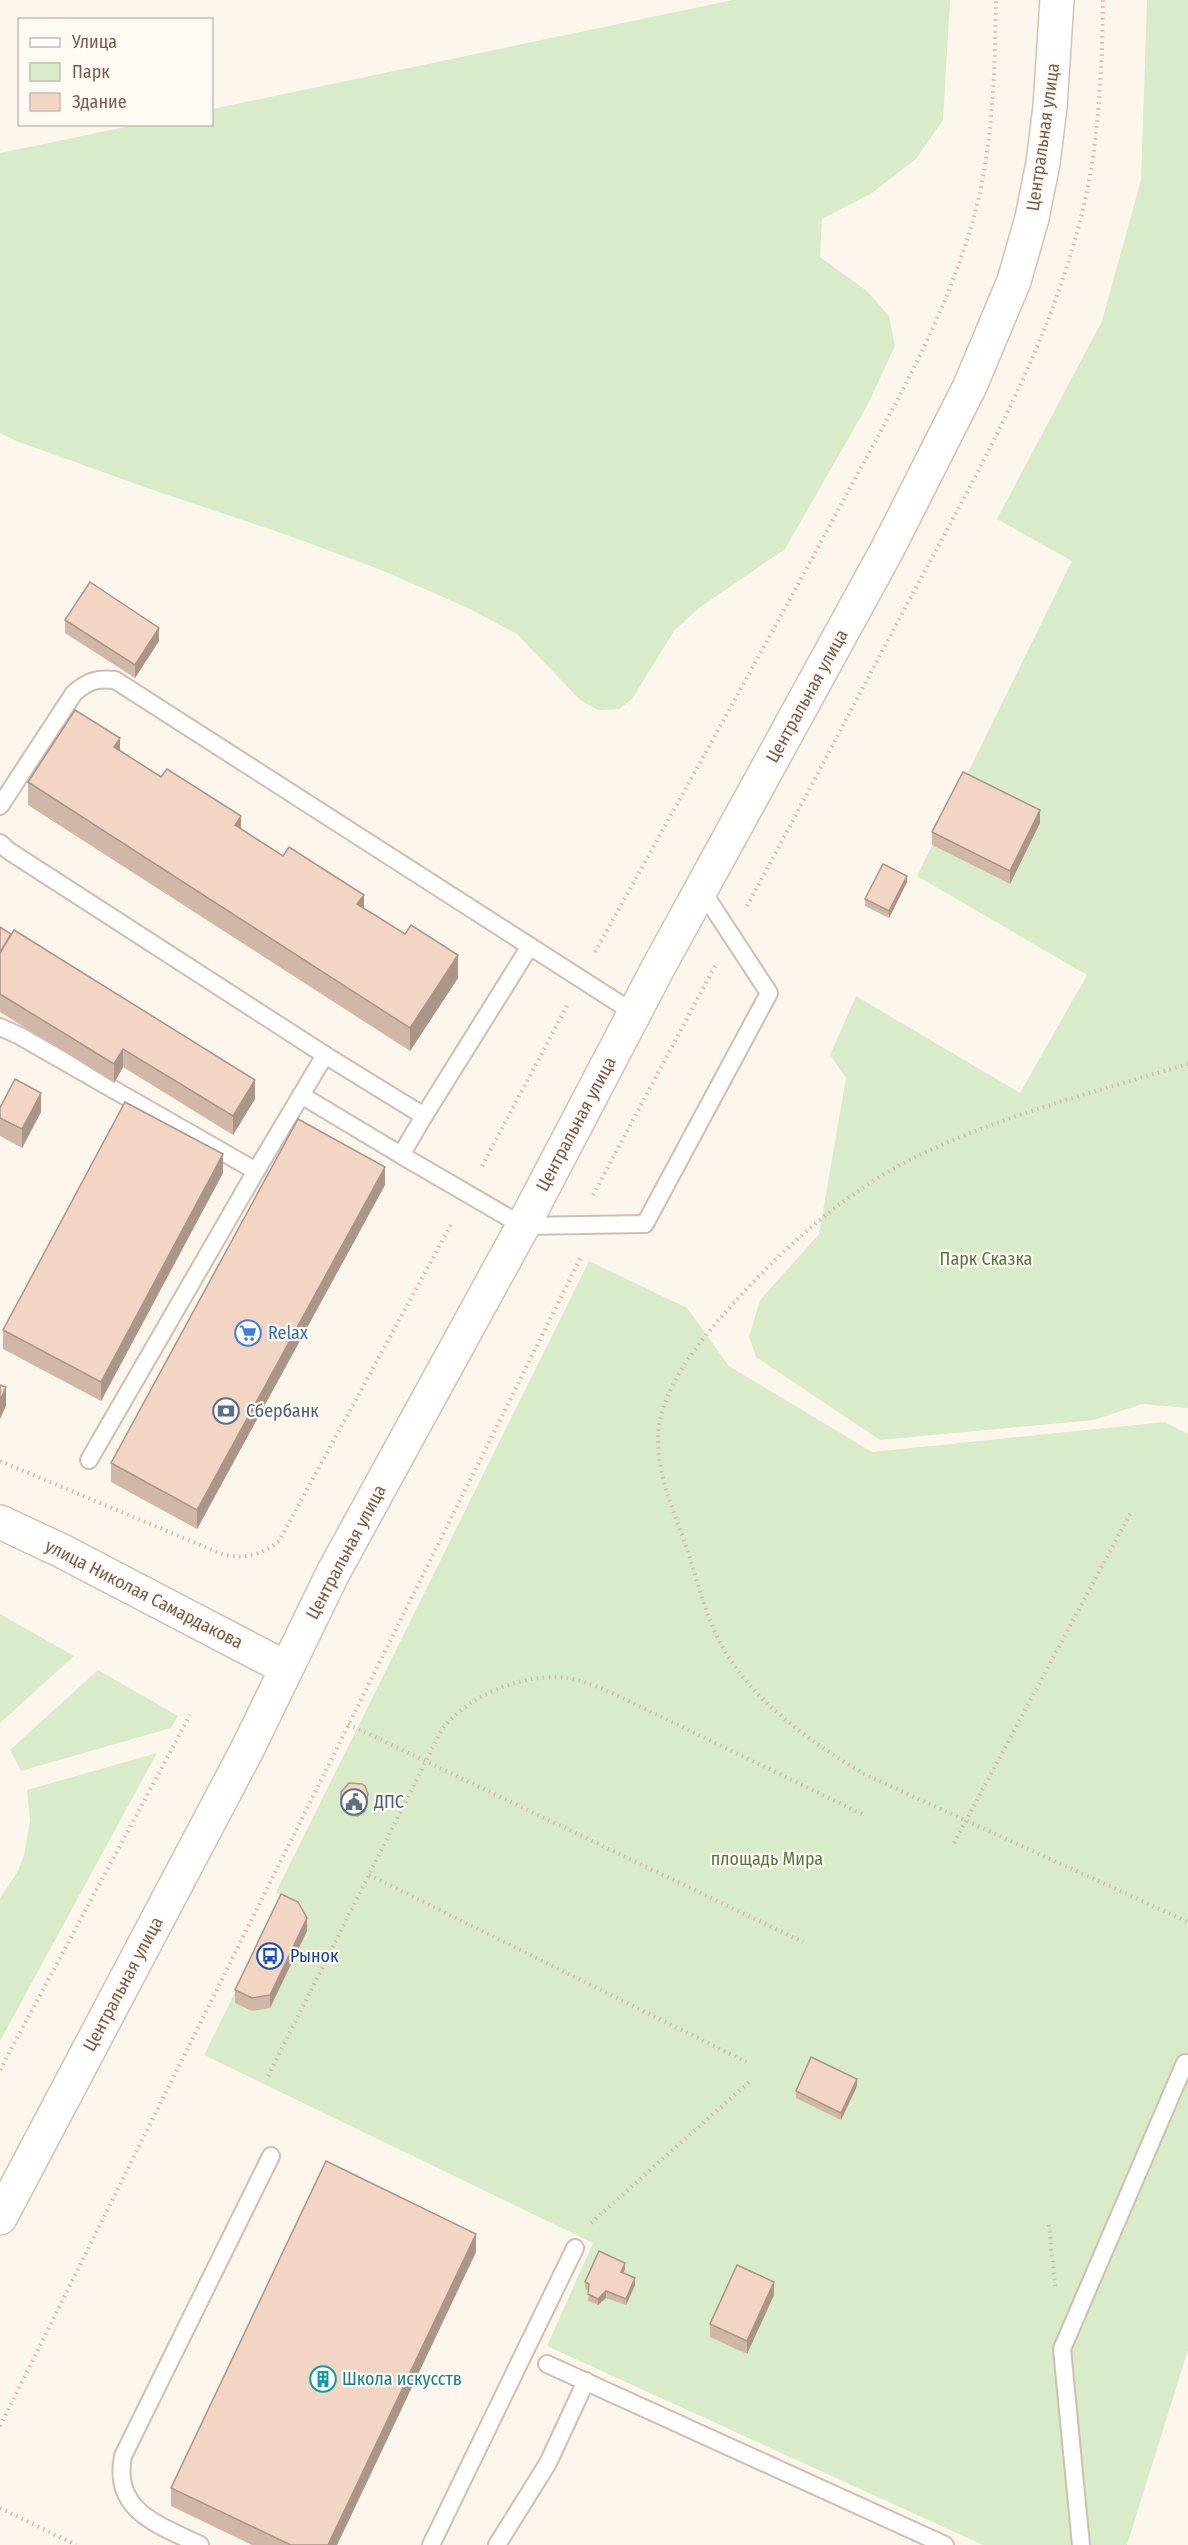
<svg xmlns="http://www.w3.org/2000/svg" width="1188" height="2545" font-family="'Fira Sans Condensed',sans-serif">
  <rect width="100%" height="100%" fill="#fdf6ec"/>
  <!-- green -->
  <g fill="#d8ecc9">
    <polygon points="733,0 950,0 943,120 916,159 872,193 822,219 820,257 867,291 889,316 895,346 867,406 785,549 699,608 674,631 632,699 619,709 598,710 580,700 517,634 468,608 381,570 287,535 153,490 16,441 0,433 0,153 135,125 212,124 212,109"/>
    <polygon points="1147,0 1188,0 1188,1408 1142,1404 1094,1420 880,1440 756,1357 749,1337 760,1300 819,1234 846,1078 830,1055 856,996 1020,1093 1087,975 917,876 1072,561 997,519 1102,321 1141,180"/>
    <polygon points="589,1261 687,1308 729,1366 872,1452 1165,1422 1188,1434 1188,2350 1127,2545 983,2545 547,2346 593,2243 204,2055 283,1896 276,1892"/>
    <polygon points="0,1614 74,1656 0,1723"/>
    <polygon points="98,1670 178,1716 171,1728 21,1771 10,1750"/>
    <polygon points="157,1753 0,2041 0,1898 18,1871 24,1855 30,1821 27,1790"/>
  </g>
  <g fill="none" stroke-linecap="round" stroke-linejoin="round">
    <!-- service casing -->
    <g stroke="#d1beb0" stroke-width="20">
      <g id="service">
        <path d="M0 806 74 693C88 681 97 678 115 680L634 1013"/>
        <polyline points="0,843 9,851 325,1055"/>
        <polyline points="0,1027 20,1036 256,1171 325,1055 424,1116 530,946"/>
        <polyline points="301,1095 401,1155"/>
        <polyline points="424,1116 401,1155 523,1226 645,1224 769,993 701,889"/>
        <polyline points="89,1460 256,1171"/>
        <polyline points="547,2364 945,2545"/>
        <path d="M200 2545C160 2525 112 2512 123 2456L271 2156"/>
        <polyline points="431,2545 575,2248"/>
        <polyline points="497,2545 548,2463 586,2381"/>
        <polyline points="1081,2545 1062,2349 1185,2063"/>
      </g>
    </g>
    <!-- tertiary casing -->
    <g stroke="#d1beb0" stroke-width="36">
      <polyline id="tertiary" points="0,1522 62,1551 286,1668"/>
    </g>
    <!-- secondary casing -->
    <g stroke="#d6c0b0" stroke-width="36">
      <polyline id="secondary" points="0,2218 248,1748 333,1573 523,1226 658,968 887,550 970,386 1014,281 1032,218 1043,163 1050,107 1057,0"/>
    </g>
    <!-- path -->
    <g stroke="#d9b8a5" stroke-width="4" stroke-dasharray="1.5 4.5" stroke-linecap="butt">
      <path d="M747 906C805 799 861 690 919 582 982 464 1048 348 1081 217 1099 149 1102 70 1103 0"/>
      <path d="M595 952C676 806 757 661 836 514 888 416 948 317 976 209 993 141 995 70 996 0"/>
      <path d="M1188 1064C1101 1090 1011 1113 928 1151 849 1187 780 1250 724 1314 695 1347 659 1392 658 1438 657 1475 675 1514 687 1549 696 1576 703 1606 715 1632 743 1695 806 1739 864 1774L1188 1922"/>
      <polyline points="482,1166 567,1006"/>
      <polyline points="593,1195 715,966"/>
      <path d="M0 1461 224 1555C246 1559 261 1555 279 1541L453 1221"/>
      <polyline points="348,1724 803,1942"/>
      <polyline points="954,1843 1131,1512"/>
      <polyline points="369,1875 746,2062"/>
      <polyline points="0,2070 190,1715"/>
      <path d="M268 2076 442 1729C470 1693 532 1669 577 1680 588 1683 598 1687 608 1691L864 1815"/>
      <polyline points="591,2223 749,2082"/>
      <polyline points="1049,2225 1055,2286"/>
      <polyline points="0,2426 582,1255"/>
      <polyline points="0,2508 76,2545"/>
    </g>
    <!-- service -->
    <use href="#service" stroke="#fff" stroke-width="16"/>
    <!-- tertiary -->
    <use href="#tertiary" stroke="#fff" stroke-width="33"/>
    <!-- secondary -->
    <use href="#secondary" stroke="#fff" stroke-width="33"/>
  </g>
  <!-- wall -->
  <g fill="#d1b7a8">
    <polygon points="65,620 159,641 135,678 65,633"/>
    <polygon points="120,750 364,908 458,978 410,1051 28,805 28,782"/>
    <polygon points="1040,823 1010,884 932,845 932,832"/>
    <polygon points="907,882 889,918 865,906 865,899"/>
    <polygon points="0,927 255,1099 233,1135 123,1067 114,1083 0,1012"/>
    <polygon points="0,1108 41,1112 22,1148 0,1136"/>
    <polygon points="223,1173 101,1401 3,1349 3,1330"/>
    <polygon points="385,1185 197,1529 111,1482 111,1463"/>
    <polygon points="341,1792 368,1801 365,1812 357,1817 350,1816 341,1807"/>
    <polygon points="307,1931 270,2008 252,2011 235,2003 235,1990"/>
    <polygon points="857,2086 841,2120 796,2098 796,2091"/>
    <polygon points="476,2252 337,2545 252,2545 171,2506 171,2488"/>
    <polygon points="625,2269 623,2273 635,2285 626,2305 606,2298 598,2305 588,2301 589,2291 585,2289 585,2282"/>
    <polygon points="774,2295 747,2354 710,2337 710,2324"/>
  </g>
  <!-- shaded-wall -->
  <g fill="#aa9588">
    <polygon points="159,628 159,641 135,678 135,665"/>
    <polygon points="120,738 120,762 114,747"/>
    <polygon points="1040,810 1040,823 1010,884 1010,871"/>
    <polygon points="241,816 241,840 235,825"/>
    <polygon points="907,876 907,882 889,918 889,911"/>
    <polygon points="364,895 364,918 357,904"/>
    <polygon points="458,955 458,978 410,1051 410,1028"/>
    <polygon points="123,1049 123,1067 114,1083 114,1064"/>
    <polygon points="255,1080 255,1099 233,1135 233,1116"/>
    <polygon points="41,1093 41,1112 22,1148 22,1129"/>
    <polygon points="223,1154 223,1173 101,1401 101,1382"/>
    <polygon points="385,1167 385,1185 197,1529 197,1510"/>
    <polygon points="6,1387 6,1406 0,1419 0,1401"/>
    <polygon points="368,1794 368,1801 365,1812 357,1817 357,1810"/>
    <polygon points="307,1918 307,1931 270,2008 270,1995"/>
    <polygon points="857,2079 857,2086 841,2120 841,2113"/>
    <polygon points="476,2234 476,2252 337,2545 328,2545"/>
    <polygon points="625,2263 625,2269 621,2279 621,2272"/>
    <polygon points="635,2278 635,2285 626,2305 626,2299"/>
    <polygon points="774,2282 774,2295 747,2354 747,2341"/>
    <polygon points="606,2291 606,2298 598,2305 598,2299"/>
  </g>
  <!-- building -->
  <g fill="#f3d5c3" stroke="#aa9588" stroke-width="1.5">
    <polygon points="90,582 159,628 135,665 65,620"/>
    <polygon points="75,710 120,738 114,747 161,777 167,769 241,816 235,825 283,856 289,847 364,895 357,904 405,934 411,925 458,955 410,1028 28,782"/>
    <polygon points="963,772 1040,810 1010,871 932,832"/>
    <polygon points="883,864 907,876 889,911 865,899"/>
    <polygon points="0,927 11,934 0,953"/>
    <polygon points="14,930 255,1080 233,1116 123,1049 114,1064 0,994 0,953"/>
    <polygon points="15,1079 41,1093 22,1129 0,1118 0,1108"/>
    <polygon points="125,1102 223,1154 101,1382 3,1330"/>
    <polygon points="298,1119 385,1167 197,1510 111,1463"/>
    <polygon points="0,1385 6,1387 0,1401"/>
    <polygon points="349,1783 362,1784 365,1786 368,1794 365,1806 357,1810 350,1809 341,1800 341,1792"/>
    <polygon points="281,1894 298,1902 307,1918 270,1995 252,1998 235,1990"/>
    <polygon points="811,2057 857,2079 841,2113 796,2091"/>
    <polygon points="326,2161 476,2234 328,2545 291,2545 171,2488"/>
    <polygon points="599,2251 625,2263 621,2272 635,2278 626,2299 606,2291 598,2299 588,2294 589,2284 585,2282"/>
    <polygon points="737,2265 774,2282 747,2341 710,2324"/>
  </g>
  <!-- icons -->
  <defs>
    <g id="supermarket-ring" transform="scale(1.35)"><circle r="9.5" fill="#fffaf3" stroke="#3f7fe0" stroke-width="1.5"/><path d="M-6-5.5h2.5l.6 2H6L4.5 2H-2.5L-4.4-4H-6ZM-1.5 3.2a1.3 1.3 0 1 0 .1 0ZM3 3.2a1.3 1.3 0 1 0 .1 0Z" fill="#3f7fe0"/></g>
    <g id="bank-ring" transform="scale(1.35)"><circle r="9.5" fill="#fffaf3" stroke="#5c6f8a" stroke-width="1.5"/><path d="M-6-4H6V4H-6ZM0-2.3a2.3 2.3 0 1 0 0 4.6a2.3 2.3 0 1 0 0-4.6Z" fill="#5c6f8a"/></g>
    <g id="civic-ring" transform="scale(1.35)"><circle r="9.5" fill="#fffaf3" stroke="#5c6f8a" stroke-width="1.5"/><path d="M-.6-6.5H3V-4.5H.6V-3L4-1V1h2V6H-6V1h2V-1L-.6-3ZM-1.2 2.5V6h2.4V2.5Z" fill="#5c6f8a"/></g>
    <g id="bus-ring" transform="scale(1.35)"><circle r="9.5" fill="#fffaf3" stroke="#1a4fb4" stroke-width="1.5"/><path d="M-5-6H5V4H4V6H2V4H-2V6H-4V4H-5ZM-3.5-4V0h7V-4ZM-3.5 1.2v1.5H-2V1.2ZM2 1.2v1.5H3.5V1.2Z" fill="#1a4fb4"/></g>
    <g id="building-ring" transform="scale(1.35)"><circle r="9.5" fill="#fffaf3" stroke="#0f9aa8" stroke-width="1.5"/><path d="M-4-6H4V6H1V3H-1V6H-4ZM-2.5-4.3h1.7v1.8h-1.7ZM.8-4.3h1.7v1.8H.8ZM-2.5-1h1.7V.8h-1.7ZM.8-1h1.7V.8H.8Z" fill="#0f9aa8"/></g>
  </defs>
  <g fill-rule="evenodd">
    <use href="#supermarket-ring" x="248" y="1333"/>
    <use href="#bank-ring" x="226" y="1411"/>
    <use href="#civic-ring" x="354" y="1802"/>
    <use href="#bus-ring" x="270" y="1956"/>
    <use href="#building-ring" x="323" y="2379"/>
  </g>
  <g text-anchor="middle" stroke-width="4.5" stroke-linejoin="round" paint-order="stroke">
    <!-- street labels -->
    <g font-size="18" fill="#7a5c4d" stroke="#fffaf3">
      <text transform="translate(1043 137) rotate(-82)" y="6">Центральная улица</text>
      <text transform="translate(807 696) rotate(-61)" y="6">Центральная улица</text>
      <text transform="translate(576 1124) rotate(-62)" y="6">Центральная улица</text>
      <text transform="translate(346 1552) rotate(-62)" y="6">Центральная улица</text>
      <text transform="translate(144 1594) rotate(27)" y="6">улица Николая Самардакова</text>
      <text transform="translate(123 1984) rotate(-62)" y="6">Центральная улица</text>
    </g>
    <!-- park labels -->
    <g font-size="18" fill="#537a41" stroke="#fffaf3">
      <text x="986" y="1265">Парк Сказка</text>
      <text x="767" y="1865">площадь Мира</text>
    </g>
    <!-- shop labels -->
    <g font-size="18" fill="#366cbe" stroke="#fffaf3" text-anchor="start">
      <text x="268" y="1339">Relax</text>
    </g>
    <!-- service labels -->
    <g font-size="18" fill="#4e5e75" stroke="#fffaf3" text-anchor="start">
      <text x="246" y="1417">Сбербанк</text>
      <text x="374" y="1808">ДПС</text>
    </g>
    <!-- transit labels -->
    <g font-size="18" fill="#164399" stroke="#fffaf3" text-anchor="start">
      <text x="290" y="1962">Рынок</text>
    </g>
    <!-- culture labels -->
    <g font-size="18" fill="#0d838f" stroke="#fffaf3" text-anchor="start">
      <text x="342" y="2385">Школа искусств</text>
    </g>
  </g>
  <!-- legend -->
  <rect x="18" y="18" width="195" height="108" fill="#fffaf3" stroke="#cabbb1" stroke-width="1.5"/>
  <rect x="30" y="38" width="30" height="9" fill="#ffffff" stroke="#cabbb1" stroke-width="1.5"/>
  <text x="72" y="48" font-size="18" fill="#7a5c4d">Улица</text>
  <rect x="30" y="63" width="30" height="18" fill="#d8ecc9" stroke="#cabbb1" stroke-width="1.5"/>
  <text x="72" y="78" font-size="18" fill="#7a5c4d">Парк</text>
  <rect x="30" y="93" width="30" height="18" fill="#f3d5c3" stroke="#cabbb1" stroke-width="1.5"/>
  <text x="72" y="108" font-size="18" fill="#7a5c4d">Здание</text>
</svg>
